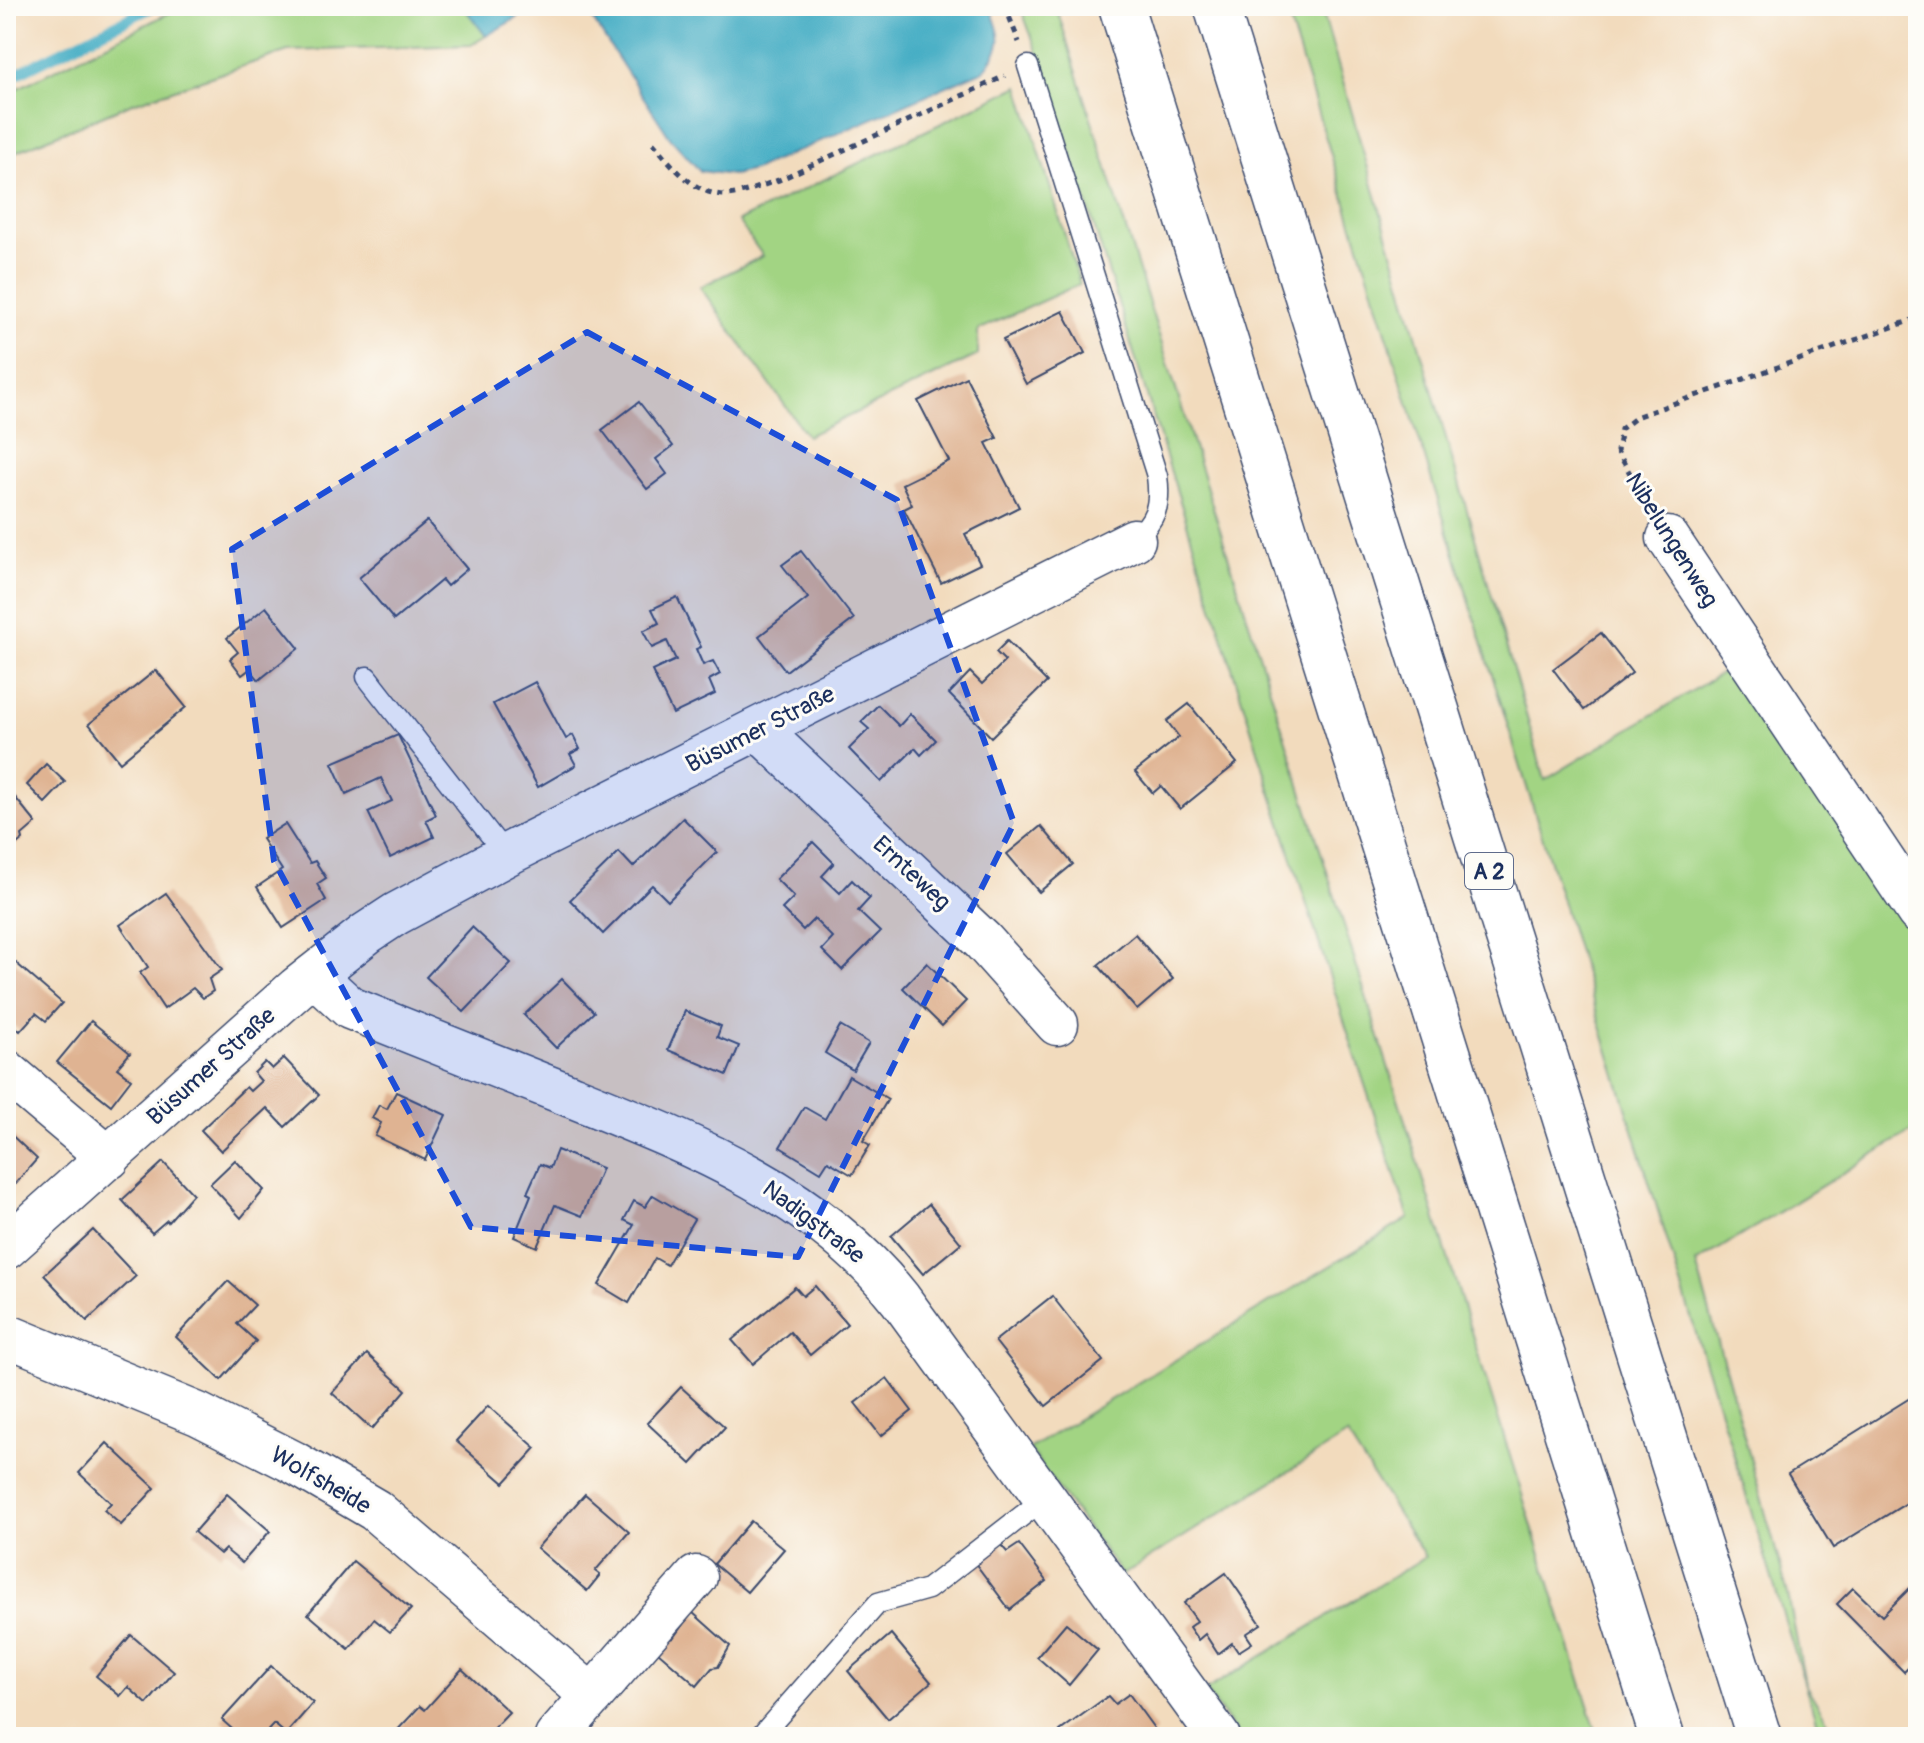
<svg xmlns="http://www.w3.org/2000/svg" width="1924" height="1743" font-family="Pangolin,sans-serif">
  <rect width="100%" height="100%" fill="#fdfcf7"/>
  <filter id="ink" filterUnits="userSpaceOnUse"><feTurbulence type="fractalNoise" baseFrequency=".0125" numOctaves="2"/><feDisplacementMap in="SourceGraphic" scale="16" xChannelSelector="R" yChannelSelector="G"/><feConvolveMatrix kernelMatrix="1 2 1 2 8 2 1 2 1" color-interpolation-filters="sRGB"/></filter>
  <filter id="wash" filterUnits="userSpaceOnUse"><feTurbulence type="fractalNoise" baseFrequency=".006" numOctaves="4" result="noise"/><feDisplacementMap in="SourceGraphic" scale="32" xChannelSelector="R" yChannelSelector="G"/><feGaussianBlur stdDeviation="1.8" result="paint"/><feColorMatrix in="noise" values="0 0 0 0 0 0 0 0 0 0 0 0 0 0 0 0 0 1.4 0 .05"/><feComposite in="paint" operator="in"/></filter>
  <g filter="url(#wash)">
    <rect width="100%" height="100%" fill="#f2dbbd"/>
    <!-- green -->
    <g fill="#a2d483" stroke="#5e8270" stroke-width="2">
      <polygon points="183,6 463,6 486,36 471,45 288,51 130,104 6,156 6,94"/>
      <path d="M1020 6H1056L1598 1737H1239L1206 1690 1425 1557 1347 1435 1122 1575 1029 1449 1409 1218C1282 839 1168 457 1047 77Z"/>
      <polygon points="1285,6 1321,6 1545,780 1738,663 1918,937 1918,1127 1696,1263 1788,1594 1805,1684 1837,1737 1821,1737"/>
      <polygon points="1019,86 1080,284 978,330 978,355 807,436 700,287 763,256 738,221"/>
    </g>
    <!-- water -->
    <g fill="#46aec5" stroke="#306e92" stroke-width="2">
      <polygon points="463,6 537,6 486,36"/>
      <path d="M584 6H990C1001 38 1006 42 984 70L754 170 733 175 700 171 670 138Z"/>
    </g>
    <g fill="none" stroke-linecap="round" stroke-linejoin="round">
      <!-- stream -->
      <polyline stroke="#46aec5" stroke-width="11" points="6,79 154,6"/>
    </g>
    <g id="blocks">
      <!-- building -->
      <g fill="#dfb392">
        <polygon points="1063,311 1085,353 1026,384 1003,340"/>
        <polygon points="966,377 997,438 986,443 1019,507 965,534 980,564 941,583 904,509 912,505 902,484 949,461 918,401"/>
        <polygon points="639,402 673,446 656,459 667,474 647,489 602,430"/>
        <polygon points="427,521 467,569 447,586 442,580 394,620 359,578"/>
        <polygon points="801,551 854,619 786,671 759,636 808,598 782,565"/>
        <polygon points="677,597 701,647 696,649 703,665 713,661 720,674 709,680 715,694 673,714 652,671 676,660 667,641 652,648 643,631 659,623 652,609"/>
        <polygon points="266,607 299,648 259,680 250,669 242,675 230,659 238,652 227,638"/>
        <polygon points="1601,633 1632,673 1584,710 1553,669"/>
        <polygon points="1007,641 1047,682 991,737 949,694 970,672 982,684 1005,661 996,652"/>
        <polygon points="156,670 186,707 120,762 89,724"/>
        <polygon points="535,682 566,739 573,735 580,749 570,754 576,765 538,787 493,704"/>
        <polygon points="1189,704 1237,763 1180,809 1161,786 1153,793 1135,772 1179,737 1167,721"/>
        <polygon points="878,705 899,726 910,714 936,740 921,755 915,748 881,782 849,749 869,729 861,722"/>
        <polygon points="398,735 436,815 426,820 434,837 390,858 368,812 392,801 381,778 346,794 332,763"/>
        <polygon points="46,764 65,782 45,803 27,785"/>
        <polygon points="9,790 36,823 22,835 23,839 12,848 6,846 6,793"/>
        <polygon points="683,818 717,852 668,901 652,885 603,934 570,900 619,852 633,867"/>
        <polygon points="285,824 310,863 315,861 326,878 317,884 326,900 283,928 257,887 282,870 262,839"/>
        <polygon points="1041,826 1073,864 1039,892 1007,854"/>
        <polygon points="813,842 834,863 822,876 840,893 852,880 870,898 858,911 880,932 842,970 822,950 833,938 814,919 803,930 782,909 794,897 776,879"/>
        <polygon points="166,893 222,970 209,979 213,991 203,998 193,988 164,1009 140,973 148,967 120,925"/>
        <polygon points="472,927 511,963 464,1012 426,977"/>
        <polygon points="1135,934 1173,979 1137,1010 1098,965"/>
        <polygon points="8,956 62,1003 46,1021 36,1013 20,1031 6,1019"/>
        <polygon points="927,963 966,1001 942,1026 903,988"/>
        <polygon points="562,979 594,1012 556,1048 524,1015"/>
        <polygon points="685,1011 721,1026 717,1037 739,1046 727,1075 668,1050"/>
        <polygon points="91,1021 130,1053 117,1068 131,1079 111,1105 57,1062"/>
        <polygon points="840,1026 869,1043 853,1070 825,1053"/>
        <polygon points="284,1058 319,1095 285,1127 267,1108 221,1151 201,1130 246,1087 250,1091 261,1081 254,1073 265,1062 272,1069"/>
        <polygon points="849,1076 888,1099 863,1141 870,1145 852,1175 828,1161 821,1172 780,1147 804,1107 825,1119"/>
        <polygon points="396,1092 446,1115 425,1160 375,1136 381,1123 372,1118 379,1105 387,1109"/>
        <polygon points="6,1130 37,1159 6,1194"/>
        <polygon points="557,1150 602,1168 582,1216 555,1205 537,1247 514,1237 531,1195 527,1193 540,1164 550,1168"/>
        <polygon points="235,1160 264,1190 241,1218 210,1184"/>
        <polygon points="163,1162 193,1194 168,1222 167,1220 152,1233 122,1200"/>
        <polygon points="653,1195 694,1219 667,1265 655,1258 629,1303 599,1285 634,1225 624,1220 634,1201 645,1207"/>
        <polygon points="929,1204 961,1243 923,1274 891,1236"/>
        <polygon points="93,1230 136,1276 87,1321 44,1275"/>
        <polygon points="228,1281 255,1305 237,1324 256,1341 221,1380 176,1337"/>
        <polygon points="815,1286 847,1324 810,1355 790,1332 753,1364 732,1340 795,1287 803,1296"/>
        <polygon points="1052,1296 1103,1361 1046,1406 995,1341"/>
        <polygon points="367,1354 406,1390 372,1429 332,1393"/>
        <polygon points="887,1378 912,1411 881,1436 855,1403"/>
        <polygon points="681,1387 725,1427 691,1464 647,1423"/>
        <polygon points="1918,1393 1918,1473 1910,1478 1918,1496 1833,1548 1788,1474"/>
        <polygon points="488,1406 536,1448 504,1483 456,1441"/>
        <polygon points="107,1443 155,1488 121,1525 104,1510 111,1503 79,1473"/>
        <polygon points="227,1494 270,1531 242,1563 225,1549 220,1554 194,1532"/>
        <polygon points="585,1494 629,1532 595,1571 600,1575 587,1591 537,1548"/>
        <polygon points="751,1521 784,1549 747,1592 714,1564"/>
        <polygon points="1000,1544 1007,1552 1019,1544 1047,1581 1010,1610 975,1563"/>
        <polygon points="353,1561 411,1609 390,1632 374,1619 349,1649 308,1614"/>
        <polygon points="1226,1573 1261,1624 1246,1634 1252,1643 1238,1652 1232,1643 1218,1654 1205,1634 1198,1640 1189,1627 1197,1621 1184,1603"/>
        <polygon points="1913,1585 1918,1590 1918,1658 1904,1672 1837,1604 1853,1588 1882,1616"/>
        <polygon points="692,1612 730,1646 718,1667 712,1668 697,1686 658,1652 669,1639 673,1638"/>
        <polygon points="1066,1623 1098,1650 1069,1685 1037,1657"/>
        <polygon points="891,1634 931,1682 888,1719 848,1671"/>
        <polygon points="131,1635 174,1672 147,1704 128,1687 120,1696 96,1676"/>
        <polygon points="271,1666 313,1703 286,1734 274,1724 262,1737 241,1737 222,1720"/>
        <polygon points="462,1669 509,1712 485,1737 391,1737 420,1706 425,1710"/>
        <polygon points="1129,1694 1156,1731 1149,1737 1064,1737 1060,1731 1108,1696 1115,1704"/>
      </g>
    </g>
  </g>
  <g filter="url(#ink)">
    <use href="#blocks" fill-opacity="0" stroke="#3b496c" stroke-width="2"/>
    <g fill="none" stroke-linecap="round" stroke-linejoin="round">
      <!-- service casing -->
      <g stroke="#3b496c" stroke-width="23">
        <g id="service">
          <path d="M1028 66 1157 476C1161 506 1156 519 1134 540"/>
          <polyline points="367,677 506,855"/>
          <polyline points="760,1737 878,1603 928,1589 1045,1498"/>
        </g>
      </g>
      <!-- minor casing -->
      <g stroke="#3b496c" stroke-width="45">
        <g id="minor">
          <polyline points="1668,538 1918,912"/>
          <polyline points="759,730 983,941 1057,1024"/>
          <path d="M314 975 350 1008C422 1037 494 1066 566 1094 688 1143 816 1192 900 1299L1219 1737"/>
          <polyline points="6,1071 109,1158"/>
          <polyline points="6,1248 297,988 367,933 396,914 506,855 1134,540"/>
          <polyline points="6,1335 198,1414 293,1462 375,1510 592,1696"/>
          <polyline points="556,1737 696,1577"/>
        </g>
      </g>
      <!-- motorway casing -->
      <g stroke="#3b496c" stroke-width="47">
        <g id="motorway">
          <polyline points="1121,6 1662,1737"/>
          <polyline points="1216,6 1759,1737"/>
        </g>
      </g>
      <!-- path -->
      <g stroke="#3b496c" stroke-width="5" stroke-dasharray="6 6" stroke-linecap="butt">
        <polyline points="1005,6 1019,42"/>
        <path d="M653 143C671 164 693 194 724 195 742 195 762 185 779 180L1005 76"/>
        <polyline points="1649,506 1617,451 1621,429 1638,416 1918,318"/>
      </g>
      <!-- service -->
      <use href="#service" stroke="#fff" stroke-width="20"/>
      <!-- minor -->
      <use href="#minor" stroke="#fff" stroke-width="42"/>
      <!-- motorway -->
      <use href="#motorway" stroke="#fff" stroke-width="44"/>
    </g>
  </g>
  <!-- marked area -->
  <path fill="#1d4ed8" fill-opacity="0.2" stroke="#1d4ed8" stroke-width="6" stroke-dasharray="16 10" stroke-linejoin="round" d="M587 332 897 500 1014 823 798 1257 471 1227 274 861 232 549Z"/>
  <g text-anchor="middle" stroke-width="6" stroke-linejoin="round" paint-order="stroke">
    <!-- shield labels -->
    <rect fill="#fdfcf7" stroke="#5f6c8c" stroke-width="2" x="1465" y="853" width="48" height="36" rx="6"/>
    <g font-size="22" font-weight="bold" fill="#1b2f5e">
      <text x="1489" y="879">A 2</text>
    </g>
    <!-- street labels -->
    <g font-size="24" fill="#1b2f5e" stroke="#fdfcf7">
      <text transform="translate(1672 540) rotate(58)" y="8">Nibelungenweg</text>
      <text transform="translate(760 729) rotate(-27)" y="8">Büsumer Straße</text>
      <text transform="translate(912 873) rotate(43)" y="8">Ernteweg</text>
      <text transform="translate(211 1066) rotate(-42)" y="8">Büsumer Straße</text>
      <text transform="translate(814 1222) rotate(37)" y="8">Nadigstraße</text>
      <text transform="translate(321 1480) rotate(30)" y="8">Wolfsheide</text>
    </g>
  </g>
  <!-- margin -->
  <rect width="1924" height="1743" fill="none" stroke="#fdfcf7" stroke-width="32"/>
</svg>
